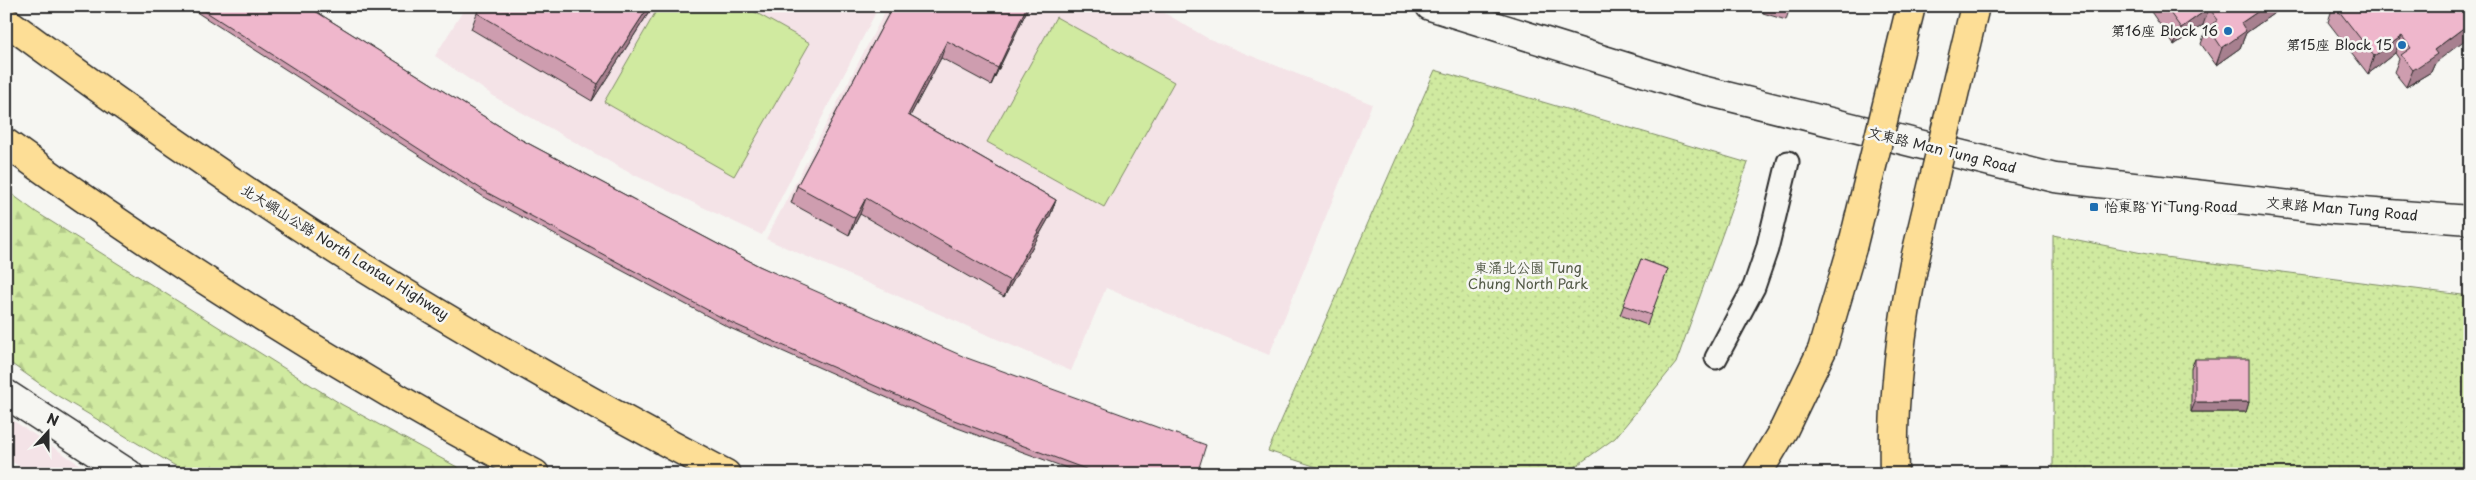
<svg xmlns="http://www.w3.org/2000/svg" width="2476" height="480" font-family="'Playpen Sans','LXGW WenKai TC',sans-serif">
  <defs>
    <pattern id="forest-firs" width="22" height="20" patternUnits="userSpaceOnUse" patternTransform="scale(1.25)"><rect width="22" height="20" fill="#d0eaa0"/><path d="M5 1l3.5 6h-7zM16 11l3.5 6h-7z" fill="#b3c98a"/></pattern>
    <pattern id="park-dots" width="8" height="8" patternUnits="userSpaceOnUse" patternTransform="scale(1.25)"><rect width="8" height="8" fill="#d0eaa0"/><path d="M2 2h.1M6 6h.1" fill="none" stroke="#b3c98a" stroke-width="1.8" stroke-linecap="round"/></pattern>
  </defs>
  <rect width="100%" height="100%" fill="#f6f6f2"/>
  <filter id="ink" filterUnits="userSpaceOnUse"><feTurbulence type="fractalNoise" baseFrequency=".02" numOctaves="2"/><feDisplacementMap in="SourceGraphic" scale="10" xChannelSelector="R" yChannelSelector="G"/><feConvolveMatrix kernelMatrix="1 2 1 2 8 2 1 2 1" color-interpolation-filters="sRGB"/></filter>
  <g filter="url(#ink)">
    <!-- built -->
    <g fill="#f4e3e7">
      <polygon points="466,6 879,6 762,235 628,172 498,99 435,56"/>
      <polygon points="888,6 1153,6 1207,38 1372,104 1269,355 1106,288 1071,371 766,239"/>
      <polygon points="6,416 94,474 32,474 6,458"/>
    </g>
    <!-- grass -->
    <g fill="#d0eaa0" stroke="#7e8a66">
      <polygon points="659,6 744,6 810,43 734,176 604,102"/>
      <polygon points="1056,17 1174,82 1104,207 987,142"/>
    </g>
    <!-- forest -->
    <polygon fill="url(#forest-firs)" stroke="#7e8a66" points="6,190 36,212 341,404 470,474 189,474 53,393 6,360"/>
    <!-- park -->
    <g fill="url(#park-dots)" stroke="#7e8a66">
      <polygon points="1435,70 1748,163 1676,363 1615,438 1565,474 1338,474 1268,451"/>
      <polygon points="2053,235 2157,256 2470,296 2470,474 2053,474"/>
    </g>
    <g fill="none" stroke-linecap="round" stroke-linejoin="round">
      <!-- pedestrian casing -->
      <g stroke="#2b2b2b" stroke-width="25">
        <polyline id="pedestrian" points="1716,358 1754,287 1767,249 1788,162"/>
      </g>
      <!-- tertiary casing -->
      <g stroke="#2b2b2b" stroke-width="31">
        <polyline id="tertiary" points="1430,6 1694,88 2055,178 2335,210 2470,220"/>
      </g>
      <!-- secondary casing -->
      <g stroke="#2b2b2b" stroke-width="31">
        <polyline id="secondary" points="6,394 129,474"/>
      </g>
      <!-- primary casing -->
      <g stroke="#2b2b2b" stroke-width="31">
        <g id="primary">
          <polyline points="1757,474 1784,429 1822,350 1852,248"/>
          <path d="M1894 474C1892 402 1900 333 1914 263"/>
        </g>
      </g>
      <!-- motorway casing -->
      <g stroke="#2b2b2b" stroke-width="31">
        <g id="motorway">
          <path d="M6 21C123 107 242 191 366 269 483 342 604 410 726 474"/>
          <path d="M6 143C174 265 351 377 535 474"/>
        </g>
      </g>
      <!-- pedestrian -->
      <use href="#pedestrian" stroke="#f6f6f2" stroke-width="21"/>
      <!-- tertiary -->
      <use href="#tertiary" stroke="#f6f6f2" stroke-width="28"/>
      <!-- secondary -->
      <use href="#secondary" stroke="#f6f6f2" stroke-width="28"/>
      <!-- primary -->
      <use href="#primary" stroke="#fdde96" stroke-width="28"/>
      <!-- motorway -->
      <use href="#motorway" stroke="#fdde96" stroke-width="28"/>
      <!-- rail casing -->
      <g stroke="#2b2b2b" stroke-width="5.5">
        <polyline id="rail" points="1212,473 1215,474"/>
      </g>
      <!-- rail -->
      <use href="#rail" stroke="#f6f6f2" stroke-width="4" stroke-dasharray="11" stroke-linecap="butt"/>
      <!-- primary-bridge casing -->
      <g stroke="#2b2b2b" stroke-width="31" stroke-linecap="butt">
        <g id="primary-bridge">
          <polyline points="1852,248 1911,6"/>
          <polyline points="1914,263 1975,6"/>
        </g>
      </g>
      <!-- primary-bridge -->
      <use href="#primary-bridge" stroke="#fdde96" stroke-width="28"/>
    </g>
    <!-- wall -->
    <g fill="#ce9daf" stroke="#2b2b2b">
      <polygon points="187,6 307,6 520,139 759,266 1197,474 1083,474 944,423 730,328 484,197"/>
      <polygon points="481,6 653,6 592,101 471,29 477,13"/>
      <polygon points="893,6 1029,6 991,85 941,58 910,116 1056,200 1050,216 1004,297 860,214 849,235 791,203 797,186"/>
      <polygon points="1741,6 1756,6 1754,10"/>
      <polygon points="1766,6 1797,6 1796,9 1790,7 1786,20 1763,13"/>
      <polygon points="2147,6 2281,6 2280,9 2246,33 2240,48 2216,65 2201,44 2206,30 2203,25 2174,45"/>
      <polygon points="2333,6 2470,6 2435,63 2431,72 2406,87 2394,72 2399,59 2395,53 2368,74 2328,22"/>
      <polygon points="1641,259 1668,269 1647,325 1620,315"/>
      <polygon points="2195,359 2249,402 2246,412 2191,412 2191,368"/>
    </g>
    <!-- shaded-wall -->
    <g fill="#a7808f" stroke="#2b2b2b">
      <polygon points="649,6 653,6 592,101 598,84"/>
      <polygon points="1027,6 1029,6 991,85 998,68"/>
      <polygon points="2266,6 2281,6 2280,9 2246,33 2240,48 2216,65 2222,48 2241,23"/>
      <polygon points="2209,8 2203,25 2174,45 2181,28"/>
      <polygon points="2470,23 2470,36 2435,63 2431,72 2406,87 2413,70 2434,50"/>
      <polygon points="2402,36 2395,53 2368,74 2374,56"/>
      <polygon points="947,41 941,58 902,131 908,115"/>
      <polygon points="866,198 860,214 849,235 855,218"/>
      <polygon points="1056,200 1050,216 1004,297 1010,281"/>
      <polygon points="2195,402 2249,402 2246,412 2191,412"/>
    </g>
    <!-- building -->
    <g fill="#efb7cc" stroke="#2b2b2b">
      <polygon points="197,6 307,6 520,139 759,266 967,358 1206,445 1197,474 1099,474 946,417 732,323 486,192"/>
      <polygon points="481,6 649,6 598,84 477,13"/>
      <polygon points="893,6 1027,6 998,68 947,41 908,115 1056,200 1010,281 866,198 855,218 797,186"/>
      <polygon points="2165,6 2266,6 2241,23 2246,31 2222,48 2208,27 2218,20 2209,8 2181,28"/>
      <polygon points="2335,6 2470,6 2470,23 2434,50 2437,54 2413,70 2401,55 2411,48 2402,36 2374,56"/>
      <polygon points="1641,259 1668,269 1651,315 1623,305"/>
      <rect x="2195" y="359" width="54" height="43"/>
    </g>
  </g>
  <!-- markers -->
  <g fill="#1f6fb2" stroke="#f6f6f2" stroke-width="2">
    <circle cx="2228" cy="31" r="5"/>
    <circle cx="2402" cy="45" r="5"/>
    <rect x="2089" y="202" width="10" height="10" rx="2.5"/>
  </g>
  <g text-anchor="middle" stroke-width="5" stroke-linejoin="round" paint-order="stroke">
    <!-- poi labels -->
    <g font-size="14" fill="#2b2b2b" stroke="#f6f6f2" text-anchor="end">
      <text x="2218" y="36">第16座 Block 16</text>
      <text x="2392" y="50">第15座 Block 15</text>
      <text x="2104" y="212" text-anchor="start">怡東路 Yi Tung Road</text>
    </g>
    <!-- street labels -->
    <g font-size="14" fill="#2b2b2b" stroke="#f6f6f2">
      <text transform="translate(1942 150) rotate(14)" y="5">文東路 Man Tung Road</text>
      <text transform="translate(2342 209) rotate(5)" y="5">文東路 Man Tung Road</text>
      <text transform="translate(345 252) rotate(32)" y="5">北大嶼山公路 North Lantau Highway</text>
    </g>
    <!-- park labels -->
    <g font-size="14" fill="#545b48" stroke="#f6f6f2">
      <text x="1528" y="273">東涌北公園 Tung<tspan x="1528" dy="16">Chung North Park</tspan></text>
    </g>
  </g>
  <!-- margin -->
  <rect width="2476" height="480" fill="none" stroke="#f6f6f2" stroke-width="25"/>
  <rect x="12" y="12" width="2451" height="455" fill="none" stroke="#2b2b2b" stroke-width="2" filter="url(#ink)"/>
  <!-- north arrow -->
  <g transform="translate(48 432) rotate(21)" stroke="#f6f6f2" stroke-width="4" paint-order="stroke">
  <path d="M0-4L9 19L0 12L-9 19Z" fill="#2b2b2b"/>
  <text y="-8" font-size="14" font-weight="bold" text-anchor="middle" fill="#2b2b2b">N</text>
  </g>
</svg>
